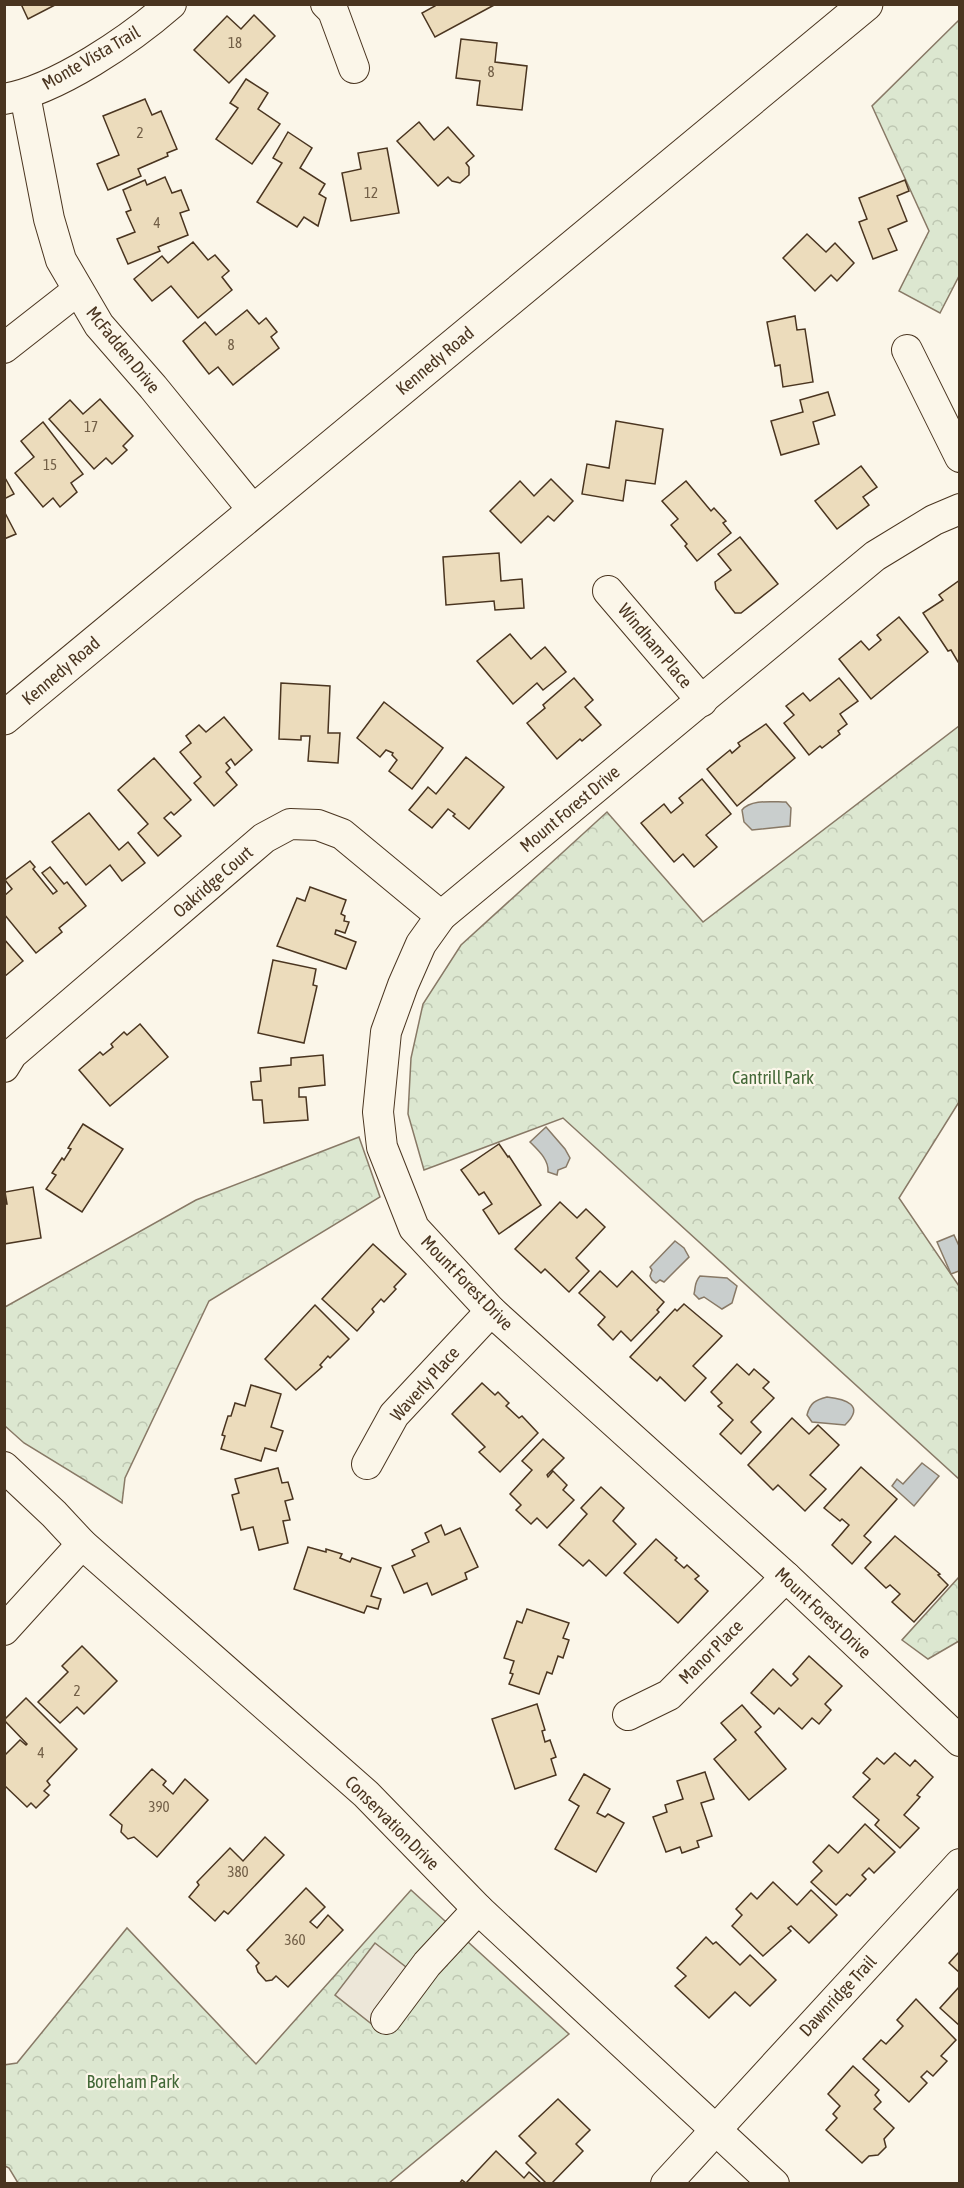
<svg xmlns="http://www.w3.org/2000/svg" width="964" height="2188" font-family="'Asap Condensed',sans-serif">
  <defs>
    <pattern id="park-crowns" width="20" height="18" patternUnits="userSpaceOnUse" patternTransform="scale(1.5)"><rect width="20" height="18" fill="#dce7d0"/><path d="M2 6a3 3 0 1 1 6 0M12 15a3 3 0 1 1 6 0" fill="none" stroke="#bec7b2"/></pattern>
  </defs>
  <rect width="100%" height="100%" fill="#fbf6e9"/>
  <!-- park -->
  <g fill="url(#park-crowns)" stroke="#887966" stroke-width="1.5">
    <polygon points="959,20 959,276 940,313 899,291 929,231 872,106"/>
    <polygon points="959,726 959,1102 899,1198 959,1286 959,1479 563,1118 424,1170 408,1114 411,1058 423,1004 461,945 607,812 703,922"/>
    <polygon points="359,1137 380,1197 209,1301 125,1478 122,1503 24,1443 5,1426 5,1307 196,1200"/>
    <polygon points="959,1577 959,1641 928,1659 902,1640"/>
    <polygon points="411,1890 569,2034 389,2183 18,2183 9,2168 5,2166 4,2065 17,2063 127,1928 256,2064"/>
  </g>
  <!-- parking -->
  <polygon fill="#ede7d9" stroke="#887966" stroke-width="1.5" points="375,1943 424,1981 383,2033 335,1995"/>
  <!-- water -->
  <g fill="#c9cecd" stroke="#887966" stroke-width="1.5">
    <path d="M786 802 791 808 790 826 752 830 744 822 742 810C751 799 772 802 786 802Z"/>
    <path d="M546 1127 565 1149 570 1158 566 1167 558 1170 557 1175 548 1172C549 1160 539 1151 530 1142Z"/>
    <polygon points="954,1235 959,1246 959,1271 951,1274 937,1242"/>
    <polygon points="675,1241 684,1248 689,1257 664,1282 660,1280 656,1283 652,1280 650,1276 652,1270 650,1267"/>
    <path d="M700 1276 727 1278 737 1286 732 1303 722 1309 704 1297 699 1299 694 1294C696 1286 694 1283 700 1276Z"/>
    <path d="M827 1397C845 1399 866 1405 845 1425L812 1422 807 1415C810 1403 815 1400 827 1397Z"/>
    <polygon points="922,1463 939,1476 914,1506 892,1486 897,1479 903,1484"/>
  </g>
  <!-- building -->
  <g fill="#ecdcbc" stroke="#4a3520" stroke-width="1.5">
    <polygon points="21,4 54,4 55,5 28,19"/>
    <polygon points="434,4 496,4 435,37 422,13 435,6"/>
    <polygon points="254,15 275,36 229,83 194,50 227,16 241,29"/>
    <polygon points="461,39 497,43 495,62 527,66 522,110 477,105 480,81 456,78"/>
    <polygon points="246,79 268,93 258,109 280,124 252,164 216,139 238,108 230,103"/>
    <polygon points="145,99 152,115 161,111 177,149 167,153 168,156 138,169 141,176 108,190 97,164 119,155 103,116"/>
    <polygon points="419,122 434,140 448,127 474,156 466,163 469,167 469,175 460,183 452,181 448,177 438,186 397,141"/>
    <polygon points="288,132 312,148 300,168 325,184 319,194 326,198 318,226 304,217 297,227 257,202 282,163 273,158"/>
    <polygon points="387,148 399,213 351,221 342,173 361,169 358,153"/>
    <polygon points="165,177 172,193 181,190 189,210 180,213 188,235 158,247 160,251 128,264 117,239 135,232 126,212 131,210 123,190 145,180 147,185"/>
    <polygon points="905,180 909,191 897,196 907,221 888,229 897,250 873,259 859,222 867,219 859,198"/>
    <polygon points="807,234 826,252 835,243 854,263 837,281 831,275 815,291 783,258"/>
    <polygon points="193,242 208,260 215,255 229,271 222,277 232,290 198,318 171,286 152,301 134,279 162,256 168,263"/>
    <polygon points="247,310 259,324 266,318 277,332 271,337 279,348 233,385 218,367 209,374 183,341 205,322 216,335"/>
    <polygon points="795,316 797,330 805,329 813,382 783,387 780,365 775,366 767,322"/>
    <polygon points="828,392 835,415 813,422 819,444 781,455 771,421 803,412 800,400"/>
    <polygon points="100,399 133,436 123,446 127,450 112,464 106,458 94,469 49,419 70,400 83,414"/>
    <polygon points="616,421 663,429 655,484 626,480 623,501 582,494 587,464 609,468"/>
    <polygon points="43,422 83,474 71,483 77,492 60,507 53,498 43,507 15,473 34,457 21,441"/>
    <polygon points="861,466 877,487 863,497 869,505 837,529 815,501"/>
    <polygon points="4,476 14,494 4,499"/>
    <polygon points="551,479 573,501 554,521 548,516 521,543 490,511 520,481 534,496"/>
    <polygon points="686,481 711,511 714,508 726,521 723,523 731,533 697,561 685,546 687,544 671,525 678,519 662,501"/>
    <polygon points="4,511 16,534 4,539"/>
    <polygon points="740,537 778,584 741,613 735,613 716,589 715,582 731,570 718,554"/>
    <polygon points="499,553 501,581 522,579 524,608 495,610 494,601 446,605 443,557"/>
    <polygon points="960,580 960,662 958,662 951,650 948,651 923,613 943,600 939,595"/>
    <polygon points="899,617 928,652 871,699 839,659 861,641 869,650 881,640 877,635"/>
    <polygon points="510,634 531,659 545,647 566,672 543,690 537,683 513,704 477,661"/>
    <polygon points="574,678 593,700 585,707 601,725 582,741 580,739 557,759 527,723 545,708 543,705"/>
    <polygon points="839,678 858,701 840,714 847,724 838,731 840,734 822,748 820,746 809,755 784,723 794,715 786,706 803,693 810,701"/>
    <polygon points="281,683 330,686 328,733 340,733 338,763 308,761 310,736 301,736 301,740 279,739"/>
    <polygon points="384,702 443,748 412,789 389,771 397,760 392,755 393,753 386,750 380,757 357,738"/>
    <polygon points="224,717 252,750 235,765 231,759 226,763 230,768 226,772 237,785 214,806 194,783 201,777 180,752 191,743 186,736 199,725 206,732"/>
    <polygon points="766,724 795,758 737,806 707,769 730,750 732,753 740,746 738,743"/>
    <polygon points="466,757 504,787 469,829 453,816 455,814 448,809 432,828 409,810 428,787 436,794"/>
    <polygon points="154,758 191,800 174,815 171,812 164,818 181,836 158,856 138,833 148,824 118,790"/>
    <polygon points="702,779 731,814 706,835 717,847 694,867 683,854 674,862 641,823 664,804 671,813 683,803 679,798"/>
    <polygon points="89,813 119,850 128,842 145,863 122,881 110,865 86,885 52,842"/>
    <polygon points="30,861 35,867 33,869 53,894 57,891 42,873 50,867 64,884 67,882 86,906 59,928 62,932 36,953 4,914 4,896 12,889 5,880"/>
    <polygon points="310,887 346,900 341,914 345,916 344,921 349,922 345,933 336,930 335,934 356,942 346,969 277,946 297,898 305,901"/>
    <polygon points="4,939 23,961 4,977"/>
    <polygon points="273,960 316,969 313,985 317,986 304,1043 258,1033"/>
    <polygon points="140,1024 168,1057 110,1106 79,1070 100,1052 103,1055 113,1047 111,1044 124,1032 127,1035"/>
    <polygon points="323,1055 325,1085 299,1088 299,1097 306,1097 308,1120 264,1123 262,1100 253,1100 251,1082 261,1081 260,1068 291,1065 291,1058"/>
    <polygon points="83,1124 123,1149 82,1212 46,1189 56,1175 52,1173 62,1158 64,1160 71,1149 68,1148"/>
    <polygon points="499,1144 508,1157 509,1156 541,1205 499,1234 483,1210 492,1204 484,1192 479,1195 461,1170"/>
    <polygon points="33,1187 41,1238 4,1244 4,1204 7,1204 5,1192"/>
    <polygon points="560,1202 577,1218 586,1209 605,1227 576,1258 589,1271 569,1292 545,1269 541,1273 515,1249"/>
    <polygon points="373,1244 406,1274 394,1287 396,1289 384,1302 381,1299 372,1309 374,1312 357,1331 322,1299"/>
    <polygon points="600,1271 617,1287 632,1271 664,1302 657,1310 659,1312 631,1341 621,1331 613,1340 598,1325 605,1317 579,1293"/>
    <polygon points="684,1304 722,1336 693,1366 706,1378 685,1401 660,1377 657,1381 630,1357 675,1309 677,1311"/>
    <polygon points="315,1305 349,1339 330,1358 328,1356 320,1365 322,1367 296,1390 265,1359"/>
    <polygon points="737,1364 749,1375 754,1369 769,1382 763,1388 774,1398 751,1422 761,1432 741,1454 720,1434 733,1420 718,1406 722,1403 711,1392"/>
    <polygon points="482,1383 495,1395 498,1392 509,1403 506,1406 519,1418 522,1416 538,1433 500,1472 479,1452 485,1447 452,1414"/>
    <polygon points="251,1385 281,1394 271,1427 283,1431 276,1451 265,1448 261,1461 221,1449 225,1436 222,1435 228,1416 231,1416 235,1403 245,1406"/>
    <polygon points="792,1418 809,1434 818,1425 839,1445 810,1475 826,1489 805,1511 778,1485 773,1490 748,1465"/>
    <polygon points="543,1439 564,1458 547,1475 548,1477 553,1471 567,1485 563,1490 574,1500 547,1528 537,1518 531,1524 516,1510 521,1505 510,1494 532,1470 522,1461"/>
    <polygon points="861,1467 897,1499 864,1536 871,1542 852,1564 832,1545 849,1525 842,1519 840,1521 824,1508"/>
    <polygon points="278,1468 282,1483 288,1482 293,1499 285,1501 290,1520 283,1521 288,1543 259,1550 253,1527 241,1530 232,1495 239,1493 235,1479"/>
    <polygon points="601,1487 624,1508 613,1521 636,1544 606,1576 589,1560 583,1566 559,1545 587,1514 581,1508"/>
    <polygon points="441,1525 445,1535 460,1528 478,1567 465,1573 467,1579 432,1595 427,1583 404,1593 392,1566 415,1556 412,1550 429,1542 425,1533"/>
    <polygon points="895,1536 940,1574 938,1575 948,1585 914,1622 892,1602 900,1594 890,1585 886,1588 865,1568"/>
    <polygon points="656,1539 677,1558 675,1560 684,1568 687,1565 699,1576 695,1579 708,1591 678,1623 624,1573"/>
    <polygon points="308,1547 326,1552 326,1549 342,1554 340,1558 350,1562 352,1558 381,1568 371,1596 381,1599 378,1609 367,1606 364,1613 294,1589"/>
    <polygon points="527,1609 569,1623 563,1638 569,1640 563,1658 558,1656 552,1674 547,1672 539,1694 509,1684 513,1674 510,1673 514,1661 504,1658 517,1621 522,1623"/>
    <polygon points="82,1646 117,1681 84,1714 77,1707 60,1723 38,1702 68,1672 62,1666"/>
    <polygon points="809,1656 842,1686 825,1704 831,1710 819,1724 812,1718 802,1729 779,1708 774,1714 751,1693 773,1669 791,1686 798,1679 793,1674"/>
    <polygon points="26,1698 77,1749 47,1781 50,1785 44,1791 49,1795 36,1808 31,1803 27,1807 4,1785 4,1756 20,1740 26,1745 27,1744 4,1720"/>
    <polygon points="537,1704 545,1730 542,1731 545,1742 550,1740 556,1757 551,1759 556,1775 515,1789 492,1719"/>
    <polygon points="742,1705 761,1727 755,1732 786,1769 749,1800 714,1759 736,1740 721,1723"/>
    <polygon points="895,1753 910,1766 915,1760 933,1777 917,1795 920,1797 904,1815 919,1828 900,1848 875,1825 879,1820 853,1797 870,1779 863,1773 877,1758 884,1764"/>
    <polygon points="152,1769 166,1781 163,1785 173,1794 185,1779 208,1800 157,1857 134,1837 128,1839 121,1832 122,1825 110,1815"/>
    <polygon points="705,1772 714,1799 701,1803 712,1836 697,1841 699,1847 682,1853 680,1847 666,1852 653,1817 667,1812 665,1805 683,1799 677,1781"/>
    <polygon points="584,1774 610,1789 597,1813 605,1817 608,1814 624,1823 596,1872 555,1849 579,1806 569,1800"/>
    <polygon points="865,1824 895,1852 874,1873 869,1868 862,1875 866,1879 850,1896 847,1894 836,1905 811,1882 822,1871 813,1862 829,1845 838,1853"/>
    <polygon points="265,1837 284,1855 228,1914 224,1911 215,1921 189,1897 199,1885 197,1882 230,1848 243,1861"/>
    <polygon points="773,1882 797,1905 811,1890 837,1915 809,1943 791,1926 788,1928 791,1931 763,1956 732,1926 742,1915 736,1909 751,1893 757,1899"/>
    <polygon points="306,1888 325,1907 310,1922 317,1928 328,1915 343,1930 288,1987 276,1976 272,1980 266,1981 258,1972 256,1966 259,1963 247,1950"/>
    <polygon points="706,1937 713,1944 716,1942 740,1965 750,1955 776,1980 750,2006 735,1992 709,2018 675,1986 686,1976 677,1968"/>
    <polygon points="960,1951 960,1973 949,1963"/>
    <polygon points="960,1986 960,2026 940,2008"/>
    <polygon points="916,1999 956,2040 941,2056 947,2061 933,2076 927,2071 921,2077 927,2083 909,2102 863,2059 881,2040 886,2044 903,2026 897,2020"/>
    <polygon points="853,2066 879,2090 875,2095 881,2102 874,2109 894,2128 884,2139 886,2147 878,2155 869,2156 862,2163 826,2130 837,2118 833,2114 840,2106 828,2094"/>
    <polygon points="558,2099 590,2130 576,2144 583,2151 551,2184 547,2184 526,2163 536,2153 519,2136"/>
    <polygon points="496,2151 524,2178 529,2172 542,2184 459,2184 462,2180 466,2183"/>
  </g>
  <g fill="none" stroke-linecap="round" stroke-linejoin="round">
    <!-- minor casing -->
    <g stroke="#4a3520" stroke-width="32">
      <g id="minor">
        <polyline points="326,4 333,11 354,68"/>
        <polyline points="25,95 49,219 61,260 99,325 153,387 253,510"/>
        <path d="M4 99C57 90 131 39 171 4"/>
        <polyline points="4,348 78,290"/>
        <polyline points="907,350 960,457"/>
        <polyline points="960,509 934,520 875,556 441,916 421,944 403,985 386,1032 378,1112 382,1147 414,1228 491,1311 786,1577 960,1741"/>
        <polyline points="608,591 702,701"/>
        <polyline points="4,1067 12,1054 264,838 290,824 318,825 342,834 441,916"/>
        <polyline points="367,1464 394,1415 491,1311"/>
        <polyline points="4,1467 54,1514 82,1544 366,1794 478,1909 774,2184"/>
        <polyline points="4,1630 82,1544"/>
        <polyline points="628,1715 669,1695 786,1577"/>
        <polyline points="386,2019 427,1964 478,1909"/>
        <polyline points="666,2184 960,1864"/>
      </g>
    </g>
    <!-- major casing -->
    <g stroke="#4a3520" stroke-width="35">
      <polyline id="major" points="4,718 866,4"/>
    </g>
    <!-- minor -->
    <use href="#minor" stroke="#fbf6e9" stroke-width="30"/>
    <!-- major -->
    <use href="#major" stroke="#fbf6e9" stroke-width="33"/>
  </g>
  <g text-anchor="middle" stroke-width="4.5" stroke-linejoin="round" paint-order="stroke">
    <!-- number labels -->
    <g font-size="15" fill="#725f47">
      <text x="235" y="48">18</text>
      <text x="491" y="77">8</text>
      <text x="140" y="138">2</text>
      <text x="371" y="198">12</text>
      <text x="157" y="228">4</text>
      <text x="231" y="350">8</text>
      <text x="91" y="432">17</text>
      <text x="50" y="470">15</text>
      <text x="77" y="1696">2</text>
      <text x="41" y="1758">4</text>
      <text x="159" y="1812">390</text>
      <text x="238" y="1877">380</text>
      <text x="295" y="1945">360</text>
    </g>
    <!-- street labels -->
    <g font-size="18" fill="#4a3520" stroke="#fbf6e9">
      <text transform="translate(91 58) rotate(-30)" y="6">Monte Vista Trail</text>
      <text transform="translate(123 350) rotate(51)" y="6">McFadden Drive</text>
      <text transform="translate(435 361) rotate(-40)" y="6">Kennedy Road</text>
      <text transform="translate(655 646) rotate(50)" y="6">Windham Place</text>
      <text transform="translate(61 671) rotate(-40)" y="6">Kennedy Road</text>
      <text transform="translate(570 809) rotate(-40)" y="6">Mount Forest Drive</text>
      <text transform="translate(213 882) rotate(-41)" y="6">Oakridge Court</text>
      <text transform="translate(467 1283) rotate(46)" y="6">Mount Forest Drive</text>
      <text transform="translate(425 1384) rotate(-48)" y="6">Waverly Place</text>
      <text transform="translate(823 1613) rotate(43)" y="6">Mount Forest Drive</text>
      <text transform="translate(711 1652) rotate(-45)" y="6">Manor Place</text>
      <text transform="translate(392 1823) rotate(45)" y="6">Conservation Drive</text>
      <text transform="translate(838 1996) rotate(-47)" y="6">Dawnridge Trail</text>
    </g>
    <!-- park labels -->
    <g font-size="18" fill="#436837" stroke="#fbf6e9">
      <text x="773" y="1084">Cantrill Park</text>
      <text x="133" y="2088">Boreham Park</text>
    </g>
  </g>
  <!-- border -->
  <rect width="964" height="2188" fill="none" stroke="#4a3520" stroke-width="12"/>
</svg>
